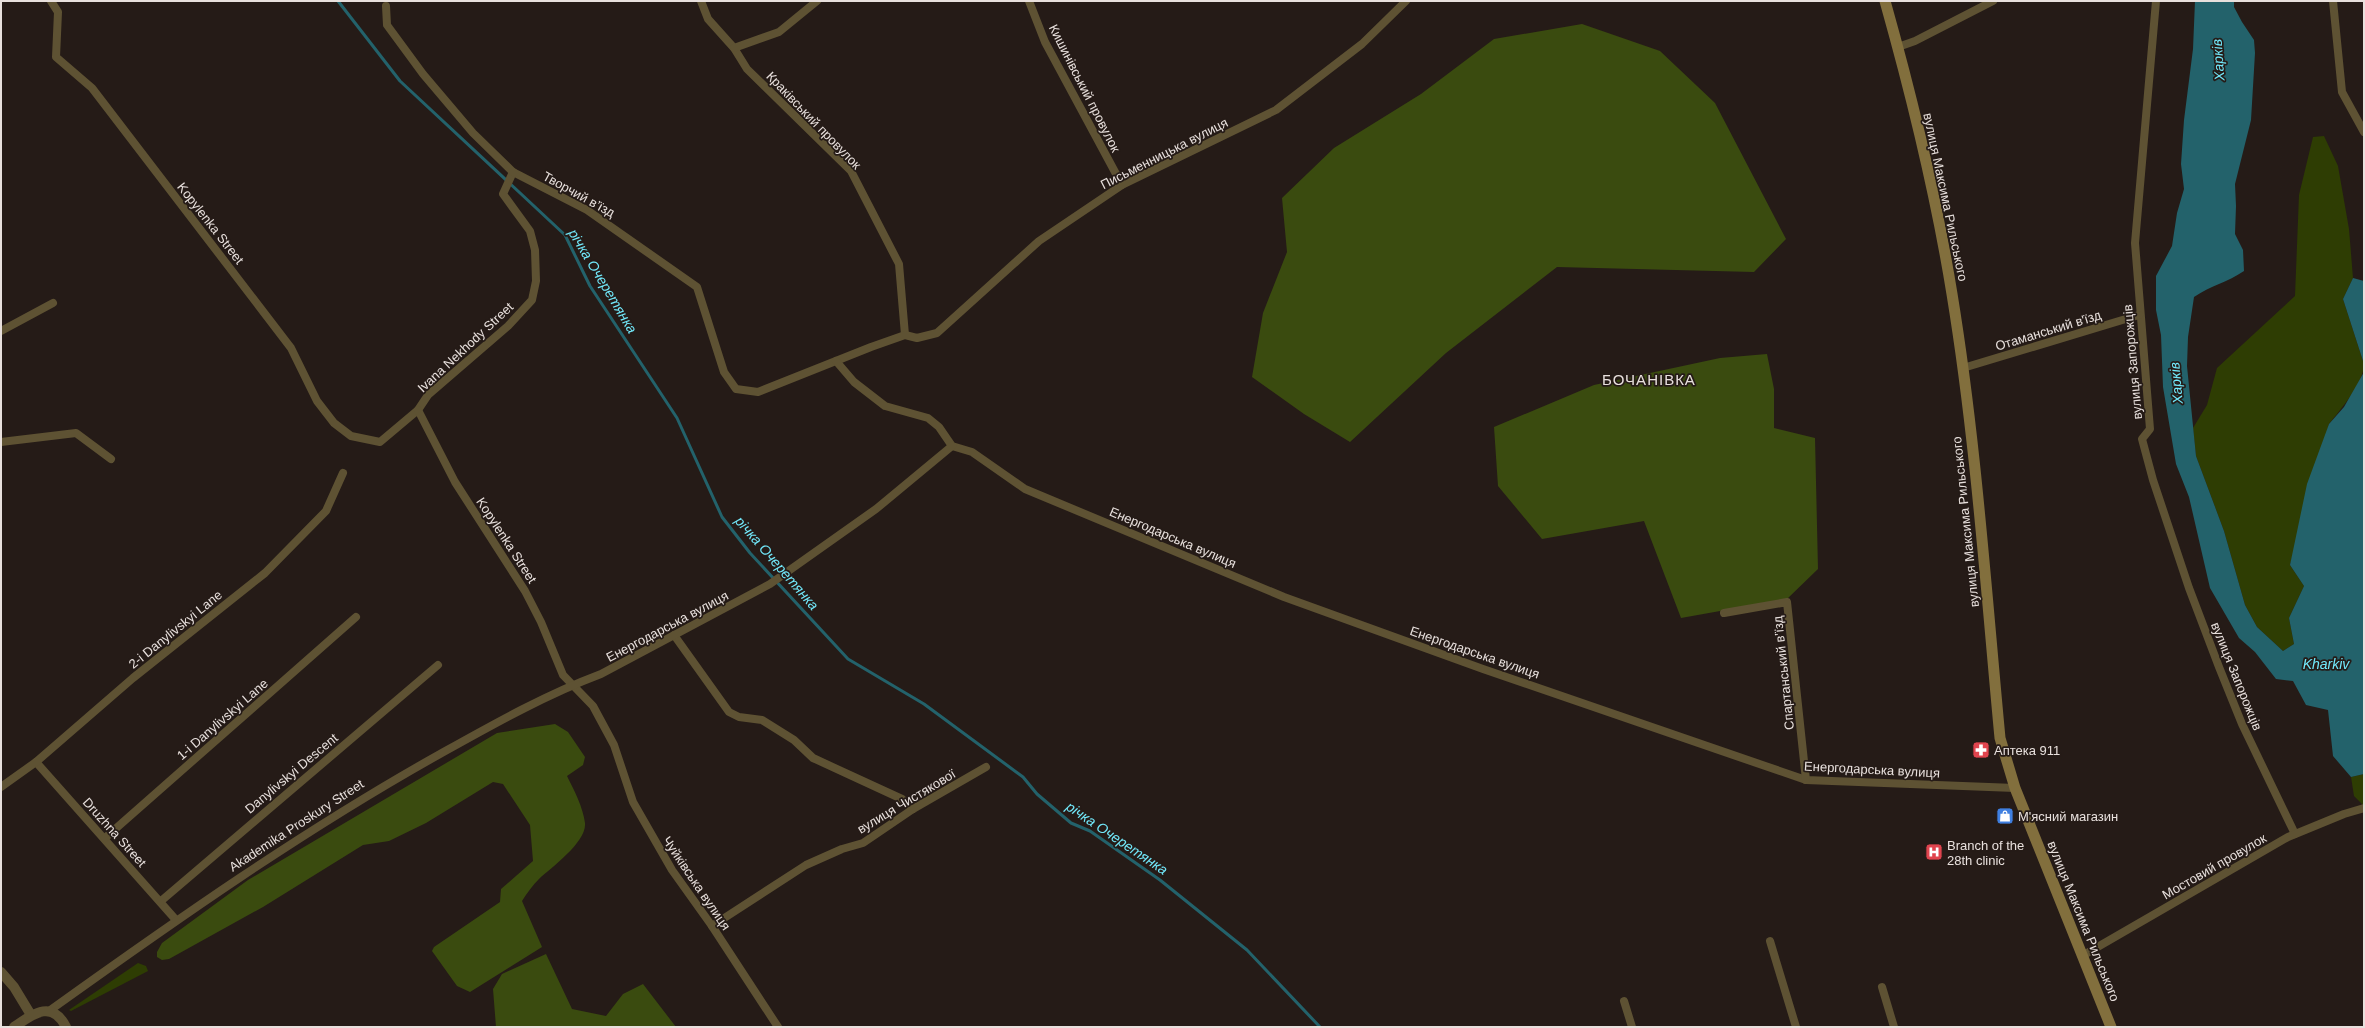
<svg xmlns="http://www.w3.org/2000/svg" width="2365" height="1028" font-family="Helvetica,sans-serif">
  <rect width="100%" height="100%" fill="#251b17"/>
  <!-- green -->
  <g fill="#2e3d03">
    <path d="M2324 136 2338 166 2349 229 2353 278 2343 299 2364 364C2364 382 2341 409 2329 424L2290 565 2304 586 2289 618 2294 644 2283 651 2257 627 2245 605 2224 531 2196 456 2193 428 2207 405 2217 368 2295 296 2299 195 2313 137Z"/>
    <polygon points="2364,774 2364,806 2354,796 2351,777"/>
    <polygon points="138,963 146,966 148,971 71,1011 69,1010"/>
  </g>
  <!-- forest -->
  <g fill="#3a4b0f">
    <polygon points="1582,24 1660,51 1715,103 1786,239 1754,272 1557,267 1446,353 1350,442 1304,414 1252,377 1263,313 1287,252 1282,198 1334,148 1421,94 1494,39"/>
    <polygon points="1767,354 1774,389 1774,428 1815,438 1818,569 1787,599 1681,618 1644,521 1542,539 1498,486 1494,427 1594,385 1720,358"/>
    <path d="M555 724 568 732 585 757 583 765 567 776C574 790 583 807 585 823 587 842 552 867 539 879 533 885 527 893 522 901L542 947 470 992 457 986 432 951 434 947 500 902 501 889 533 861 530 825 503 784 493 782 426 823 389 841 363 845 263 907 169 959 162 960 157 957V952L162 943 248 880 497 733Z"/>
    <polygon points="546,954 572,1009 606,1016 623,994 643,984 676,1027 496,1027 493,989 502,974"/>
  </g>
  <!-- water -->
  <g fill="#23626b">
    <path d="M2195 1H2234V7L2242 22 2254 40 2255 53 2251 120 2235 184 2236 206 2235 234 2243 250 2244 271C2228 282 2210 286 2194 297L2188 337 2187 366 2196 456 2224 531 2245 605 2257 627 2283 651 2294 644 2289 618 2304 586 2290 565 2307 484 2329 424 2344 407 2364 372V774L2351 777 2333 756 2328 710 2306 705 2293 681 2276 679 2255 652 2239 638 2210 588 2189 497 2176 464 2163 387 2161 335 2156 310V276L2172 246 2177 213 2184 189 2181 164 2184 120 2193 49Z"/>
    <polygon points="2353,278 2364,281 2364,364 2343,299"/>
  </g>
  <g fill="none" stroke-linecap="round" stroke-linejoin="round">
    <!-- stream -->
    <polyline stroke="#23626b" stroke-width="3" points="338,1 400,81 565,235 590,286 677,418 722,517 750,553 848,659 924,704 1023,777 1037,794 1071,823 1090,831 1160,880 1247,950 1320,1027"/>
    <!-- minor -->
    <g stroke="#5e5233" stroke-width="8">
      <polyline points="51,1 58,12 56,57 92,88 291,348 317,401 334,423 351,436 380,442 418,410 428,395 508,326 532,300 536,281 535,250 530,231 503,194 513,172"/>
      <polyline points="701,1 708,19 734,48 747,69 851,171 899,264 905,335"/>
      <polyline points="1029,1 1045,42 1122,185"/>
      <polyline points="2156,1 2135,243 2150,429 2142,439 2153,480 2189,588 2219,667 2242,724 2295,834"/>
      <polyline points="2333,1 2342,92 2364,132"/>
      <polyline points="386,6 387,25 423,74 473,133 513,172 587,210 697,287 724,372 736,389 758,392 871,347 905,335 917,338 937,333 1039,241 1122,185 1276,110 1362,44 1406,1"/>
      <polyline points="1898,47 1915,41 1993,1"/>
      <polyline points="734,48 779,32 817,1"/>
      <polyline points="1,331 53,303"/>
      <polyline points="836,361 854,382 885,406 928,418 939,427 952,446 972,452 1025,489 1284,597 1483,669 1806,780 2015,788"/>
      <polyline points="1963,368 2139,315"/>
      <polyline points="418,410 455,482 525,591 541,622 563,675 593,706 614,745 633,802 672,870 712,926 778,1027"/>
      <polyline points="1,442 76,433 111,459"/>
      <polyline points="1724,613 1787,602 1806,780"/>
      <polyline points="674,635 729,712 739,717 762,720 794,740 813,758 902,799 913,809"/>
      <polyline points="36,762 176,920"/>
      <polyline points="1,787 36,762 133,678 265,573 326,511 343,473"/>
      <polyline points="105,838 356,617"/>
      <polyline points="161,901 438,665"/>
      <polyline points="712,926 806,865 842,849 863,843 913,809 986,767"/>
      <polyline points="1770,941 1796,1027"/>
      <polyline points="2082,956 2288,837 2344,814 2364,808"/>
      <polyline points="1882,987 1894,1027"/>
      <polyline points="1624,1001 1632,1027"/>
      <path d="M49 1011C176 920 304 830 440 754 492 725 545 695 601 674L770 584 876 509 952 446"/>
    </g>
    <!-- tertiary -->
    <g stroke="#5e5233" stroke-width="10">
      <polyline points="1,972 14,987 31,1015"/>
      <path d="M14 1027C33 1014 52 999 66 1027"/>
    </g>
    <!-- secondary -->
    <path stroke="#826f3d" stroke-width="11" d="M1885 1C1912 97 1936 195 1952 294 1976 441 1986 590 2000 738L2015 788 2111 1027"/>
  </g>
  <!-- icons -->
  <defs>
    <g id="pharmacy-square" transform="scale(0.9)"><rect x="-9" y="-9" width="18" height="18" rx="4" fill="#e0444e" stroke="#251b17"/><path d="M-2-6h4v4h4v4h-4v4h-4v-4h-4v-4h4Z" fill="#fff"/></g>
    <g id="shop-square" transform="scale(0.9)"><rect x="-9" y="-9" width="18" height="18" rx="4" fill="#3f7fe0" stroke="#251b17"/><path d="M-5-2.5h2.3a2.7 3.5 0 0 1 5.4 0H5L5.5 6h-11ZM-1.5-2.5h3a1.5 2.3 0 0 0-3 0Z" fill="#fff"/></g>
    <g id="hospital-square" transform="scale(0.9)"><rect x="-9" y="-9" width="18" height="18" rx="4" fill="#e0444e" stroke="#251b17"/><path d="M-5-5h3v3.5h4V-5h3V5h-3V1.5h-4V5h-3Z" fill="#fff"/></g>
  </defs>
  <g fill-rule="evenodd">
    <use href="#pharmacy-square" x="1981" y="750"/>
    <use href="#shop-square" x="2005" y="816"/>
    <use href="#hospital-square" x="1934" y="852"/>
  </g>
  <g text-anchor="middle" stroke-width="3.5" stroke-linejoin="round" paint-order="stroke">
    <!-- street labels -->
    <g font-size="13" fill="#e8e0dd" stroke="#251b17">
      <text transform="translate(1085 88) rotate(63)" y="5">Кишинівський провулок</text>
      <text transform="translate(814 120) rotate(46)" y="5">Краківський провулок</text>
      <text transform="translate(1164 153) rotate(-27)" y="5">Письменницька вулиця</text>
      <text transform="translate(579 194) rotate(29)" y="5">Творчий в’їзд</text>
      <text transform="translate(1946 197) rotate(78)" y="5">вулиця Максима Рильського</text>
      <text transform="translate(211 223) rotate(52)" y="5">Kopylenka Street</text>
      <text transform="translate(2048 330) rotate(-17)" y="5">Отаманський в'їзд</text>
      <text transform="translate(465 347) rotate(-43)" y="5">Ivana Nekhody Street</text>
      <text transform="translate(2132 362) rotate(-95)" y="5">вулиця Запорожців</text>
      <text transform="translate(1965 522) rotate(-96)" y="5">вулиця Максима Рильського</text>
      <text transform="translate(1173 537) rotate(23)" y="5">Енергодарська вулиця</text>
      <text transform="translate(507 540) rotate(57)" y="5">Kopylenka Street</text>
      <text transform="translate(667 626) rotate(-28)" y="5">Енергодарська вулиця</text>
      <text transform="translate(175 629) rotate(-39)" y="5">2-i Danylivskyi Lane</text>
      <text transform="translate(1475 652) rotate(19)" y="5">Енергодарська вулиця</text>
      <text transform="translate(1783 673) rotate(-96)" y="5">Спартанський в’їзд</text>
      <text transform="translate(2237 676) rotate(68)" y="5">вулиця Запорожців</text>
      <text transform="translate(222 719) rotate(-41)" y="5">1-i Danylivskyi Lane</text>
      <text transform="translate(1872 769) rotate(3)" y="5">Енергодарська вулиця</text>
      <text transform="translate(291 773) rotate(-40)" y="5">Danylivskyi Descent</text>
      <text transform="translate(906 801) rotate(-31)" y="5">вулиця Чистякової</text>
      <text transform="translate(296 825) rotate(-33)" y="5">Akademika Proskury Street</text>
      <text transform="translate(115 832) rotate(48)" y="5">Druzhna Street</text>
      <text transform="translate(2214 866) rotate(-30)" y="5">Мостовий провулок</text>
      <text transform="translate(697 883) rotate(56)" y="5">Чуйківська вулиця</text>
      <text transform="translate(2084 921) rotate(68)" y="5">вулиця Максима Рильського</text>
    </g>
    <!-- poi labels -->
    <g font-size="13" fill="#e8e0dd" stroke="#251b17" text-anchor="start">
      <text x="1994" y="755">Аптека 911</text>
      <text x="2018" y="821">М'ясний магазин</text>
      <text x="1947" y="850">Branch of the<tspan x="1947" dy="15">28th clinic</tspan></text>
    </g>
    <!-- water labels -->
    <g font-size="14" font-style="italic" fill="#72e9fb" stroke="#251b17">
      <text transform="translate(2218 60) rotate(-94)" y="5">Харків</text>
      <text transform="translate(603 281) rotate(59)" y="5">річка Очеретянка</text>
      <text transform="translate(2176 383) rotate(-95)" y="5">Харків</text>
      <text transform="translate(777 563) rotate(49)" y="5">річка Очеретянка</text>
      <text x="2326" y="669">Kharkiv</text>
      <text transform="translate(1117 838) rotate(34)" y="5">річка Очеретянка</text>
    </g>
    <!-- quarter labels -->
    <g font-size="15" letter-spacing="1" fill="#e8e0dd" stroke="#251b17">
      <text x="1649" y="385">БОЧАНІВКА</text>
    </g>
  </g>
  <!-- border -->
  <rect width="2365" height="1028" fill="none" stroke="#e8e0dd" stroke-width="4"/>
</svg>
